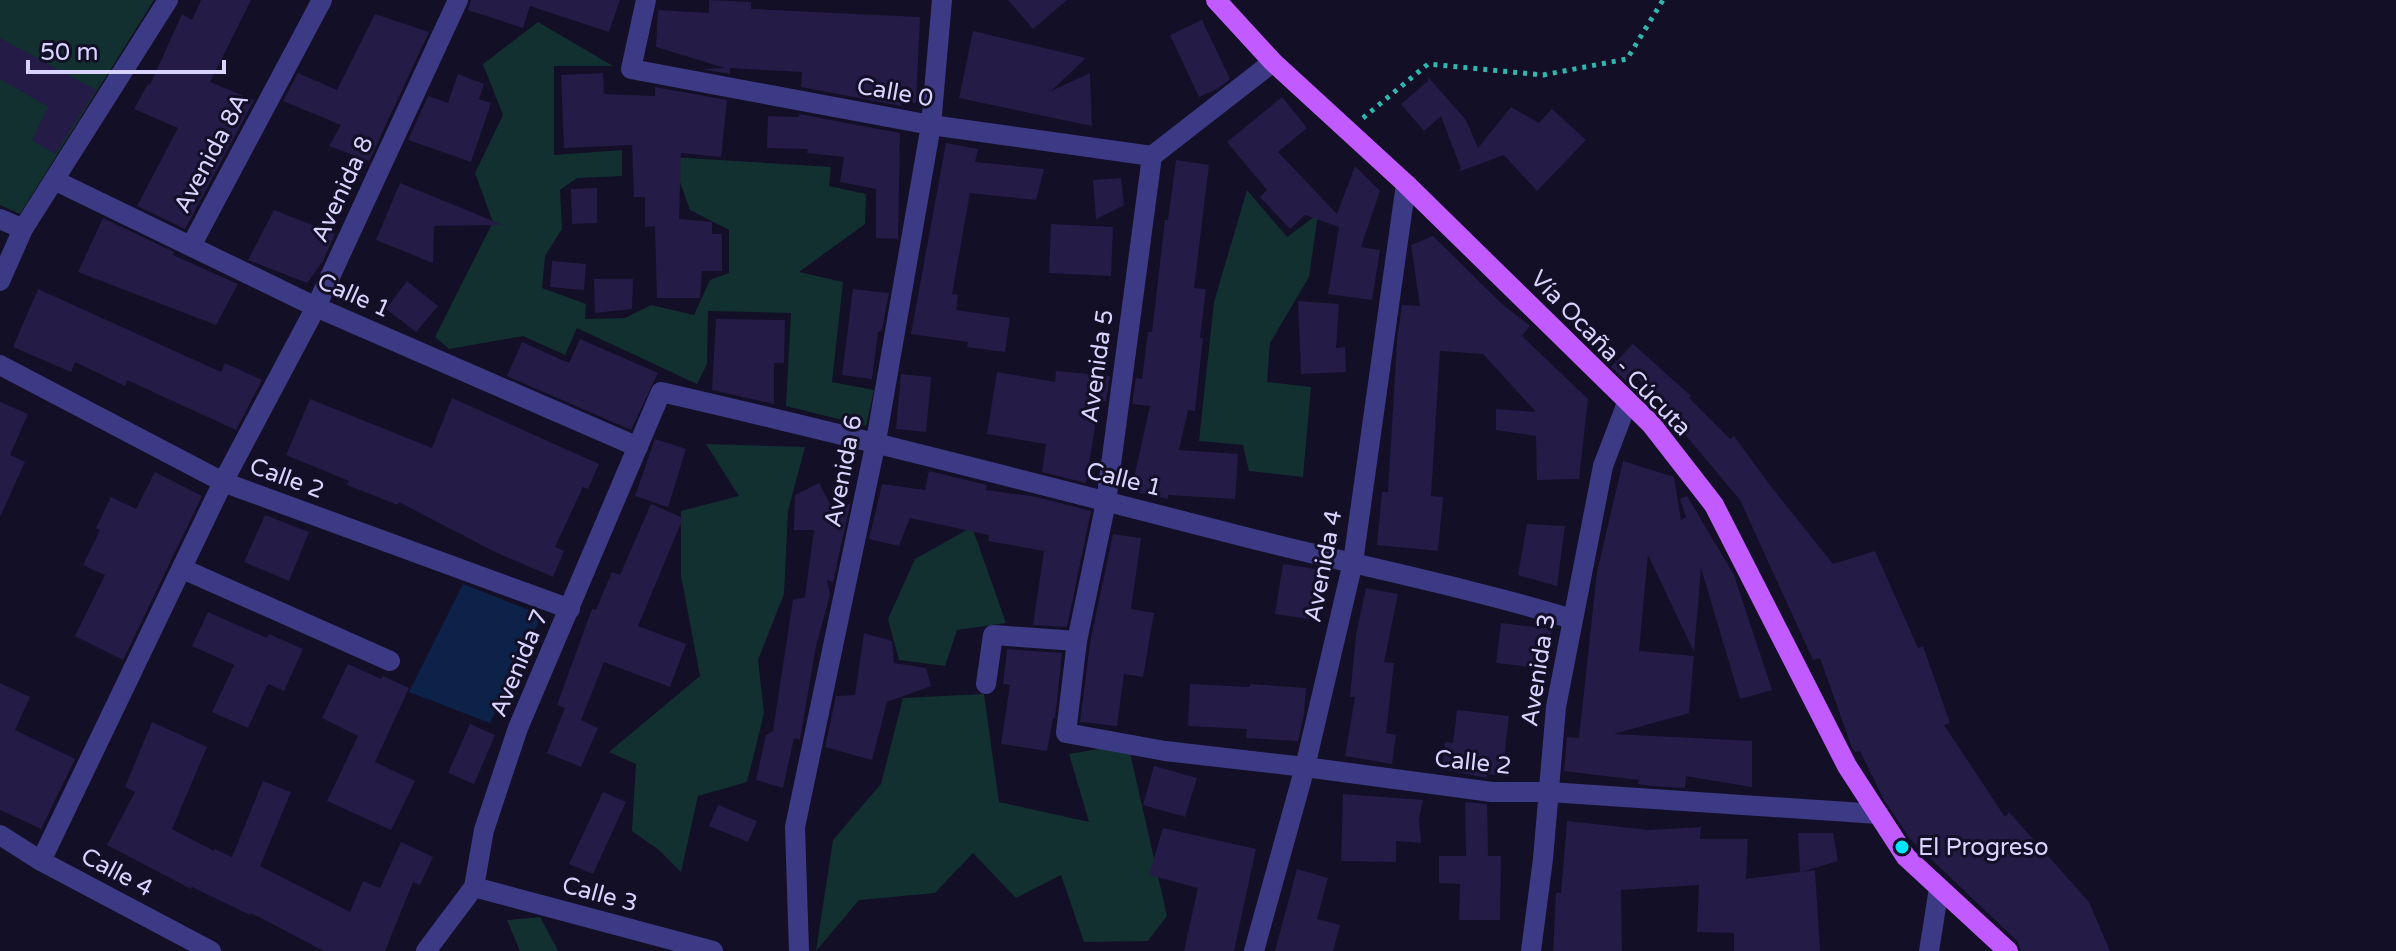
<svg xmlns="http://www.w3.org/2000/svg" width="2396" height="951" font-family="'Varela Round',sans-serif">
  <rect width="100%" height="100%" fill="#130f26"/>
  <!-- green -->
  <g fill="#12302f">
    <polygon points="0,0 154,0 20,214 0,205"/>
    <polygon points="538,22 613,66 554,66 554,155 622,150 622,176 577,178 560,190 562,229 545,256 542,288 586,304 585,319 625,318 651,305 694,315 710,280 729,273 729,230 690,210 671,157 831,167 829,186 866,194 865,224 799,272 843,282 832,382 874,390 866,426 786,406 791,313 708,311 707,364 697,384 577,328 565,355 523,336 449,349 435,337 493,222 475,173 503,115 483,64"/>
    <polygon points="1247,190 1287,237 1318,214 1309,277 1270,343 1267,382 1311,387 1303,477 1249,471 1243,445 1199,441 1214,302"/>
    <polygon points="706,444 805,447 788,511 784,594 758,660 764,713 747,782 698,796 681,872 659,850 632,831 636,764 609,752 700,676 681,576 681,511 739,496"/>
    <polygon points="972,527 1006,623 957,630 945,666 899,660 888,619 915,559"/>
    <polygon points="984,694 999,802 1089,822 1069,754 1128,744 1167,916 1148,941 1084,942 1061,875 1016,898 973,853 935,893 859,900 816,951 833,840 881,784 903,698"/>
    <polygon points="540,917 558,951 520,951 507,920"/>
  </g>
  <!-- water -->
  <polygon fill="#0c2248" points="463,584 542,615 490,723 409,692"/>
  <!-- building -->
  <g fill="#241b47">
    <polygon points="201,0 251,0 210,82 254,100 185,229 137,206 178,128 134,109 148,84 150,85 182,14 192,20"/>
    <polygon points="471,0 620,0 609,32 530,6 523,28 468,10"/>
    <polygon points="709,0 751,2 751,9 920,17 916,103 901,102 901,106 801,87 802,72 730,68 730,74 702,69 725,68 656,47 658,10 709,13"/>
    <polygon points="1008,0 1067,0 1033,29"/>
    <polygon points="375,14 429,32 369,161 329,146 341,125 283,101 298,73 337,90"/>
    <polygon points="1202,20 1230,79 1217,89 1199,97 1170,35"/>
    <polygon points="973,31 1086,58 1051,91 1090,73 1092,126 959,98"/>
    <polygon points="0,38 96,90 55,154 32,140 48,107 0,79"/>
    <polygon points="603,73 604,94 655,96 655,87 727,100 721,157 681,153 679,219 712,222 712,234 722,234 722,271 702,271 700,298 657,298 655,226 645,227 645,197 634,197 632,145 564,148 561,75"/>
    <polygon points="458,74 484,84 479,99 491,103 471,162 408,140 428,96 448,103"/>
    <polygon points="1428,77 1466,120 1478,148 1511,107 1539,123 1552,109 1586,140 1537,191 1504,155 1458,172 1461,169 1441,116 1424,131 1401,104 1428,81"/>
    <polygon points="1282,97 1307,128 1278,152 1337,214 1355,166 1380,191 1361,247 1380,250 1372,300 1328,294 1339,227 1305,215 1290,229 1260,197 1267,190 1227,142"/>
    <polygon points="799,114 900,133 898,239 876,238 876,189 840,182 844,157 807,153 808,149 767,148 768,116 798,117"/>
    <polygon points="946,143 978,149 975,162 1044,169 1036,200 970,193 952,294 958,295 956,310 1010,318 1005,352 967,347 968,342 911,334"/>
    <polygon points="1176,160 1209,165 1194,288 1206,289 1200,338 1203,338 1195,411 1188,410 1179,450 1238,454 1235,499 1168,495 1168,499 1131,491 1150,406 1132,404 1136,378 1142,379 1148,332 1152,332 1165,220 1168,220"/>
    <polygon points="1121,178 1124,205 1096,219 1093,180"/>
    <polygon points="400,183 503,225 434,226 433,263 376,240"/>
    <polygon points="597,188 597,223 572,224 571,189"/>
    <polygon points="274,210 335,234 323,261 307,283 248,260"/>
    <polygon points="103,218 174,252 173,255 238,284 216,325 78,272"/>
    <polygon points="1051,224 1113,227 1111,276 1049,273"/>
    <polygon points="1433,236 1502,304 1530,326 1522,336 1588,399 1579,479 1537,480 1536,436 1496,430 1496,409 1536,412 1483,354 1440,351 1431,496 1443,497 1438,551 1377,545 1382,492 1388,492 1397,341 1402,305 1420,306 1411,245"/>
    <polygon points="552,261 586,264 584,290 550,287"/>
    <polygon points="594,279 633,279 632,309 595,313"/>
    <polygon points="407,281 438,306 416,332 386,309"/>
    <polygon points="38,289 221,372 225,363 262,380 236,430 127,380 125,386 75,362 71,372 13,347"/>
    <polygon points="853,289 889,293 882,330 878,332 872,379 842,375"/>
    <polygon points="1298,301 1339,304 1336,348 1345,347 1346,372 1301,374"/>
    <polygon points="716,319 785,320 784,363 774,363 774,404 712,390"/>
    <polygon points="580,339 658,373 631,430 507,376 522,342 569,363"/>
    <polygon points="1633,344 1691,396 1689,398 1730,439 1734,436 1769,484 1833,564 1875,551 1918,648 1923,646 1950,723 1944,725 2005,817 2009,812 2089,902 2110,951 2021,951 2017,941 1910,839 1883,798 1860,751 1855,752 1852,748 1820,658 1813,660 1740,500 1636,376 1627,382 1611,367"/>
    <polygon points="1056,371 1110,376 1106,401 1099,402 1086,483 1042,472 1046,444 987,434 997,372 1055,382"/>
    <polygon points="901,374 931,377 926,432 896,429"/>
    <polygon points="452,398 599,464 588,489 583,487 555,547 564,551 553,577 495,552 399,502 398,505 347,485 349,481 286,455 310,399 432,448"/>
    <polygon points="0,402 28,414 10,455 25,462 0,517"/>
    <polygon points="655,439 686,449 668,507 635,496"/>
    <polygon points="1623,461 1674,477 1681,520 1686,517 1680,499 1687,496 1734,575 1772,690 1740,699 1701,568 1694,652 1648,555 1639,651 1694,656 1689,713 1614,734 1752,741 1752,787 1686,776 1685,788 1652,786 1638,784 1639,780 1564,771 1567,737 1579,738 1597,572"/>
    <polygon points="929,471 987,485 986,490 1037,497 1091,511 1067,627 1033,625 1044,551 988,541 989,535 910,518 899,546 869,539 882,484 925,490"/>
    <polygon points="155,472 202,496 123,660 75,636 105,575 83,565 100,530 96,528 111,497 136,509"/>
    <polygon points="819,483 830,504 850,504 833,582 827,580 830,595 816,646 800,740 794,738 783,788 756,780 766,735 773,731 793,600 805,597 814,530 794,530 795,495"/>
    <polygon points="651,504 683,518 638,626 686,644 670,687 604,662 581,720 598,728 581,767 547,753 565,708 557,705 592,609 596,610 612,572 620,575"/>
    <polygon points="265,515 309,532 289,581 244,562"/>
    <polygon points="1527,524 1565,526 1557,586 1518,575"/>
    <polygon points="1113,534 1141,538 1131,609 1154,613 1143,677 1124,674 1117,726 1080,722 1090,643"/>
    <polygon points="1283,564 1322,570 1315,620 1275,614"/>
    <polygon points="1366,588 1398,594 1384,662 1394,663 1386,733 1396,735 1392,764 1345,756 1355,697 1350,697 1356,635"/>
    <polygon points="208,612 267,638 269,634 303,649 284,691 268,684 248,728 212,712 234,665 192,646"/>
    <polygon points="1501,623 1552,629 1546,669 1496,663"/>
    <polygon points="864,633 892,641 894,663 926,668 931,686 887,702 872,760 825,747 836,696 855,695"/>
    <polygon points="1007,649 1062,653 1055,718 1053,718 1047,751 1001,744 1010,685 1003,684"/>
    <polygon points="348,664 381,679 383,676 409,688 375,762 415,781 391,830 327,801 358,736 322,718"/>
    <polygon points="0,683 30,697 15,730 75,759 41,829 0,810"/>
    <polygon points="1190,684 1250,687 1250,684 1306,688 1304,714 1298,741 1246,738 1247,729 1188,726"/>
    <polygon points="1457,710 1509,716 1502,776 1487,774 1487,778 1442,769 1445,742 1453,743"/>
    <polygon points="152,722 207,747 172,829 214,851 215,849 232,857 263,781 291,792 260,866 350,912 363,881 380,888 401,842 433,857 420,885 413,882 385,951 324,951 251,913 250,915 192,887 191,889 107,845 135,792 125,787"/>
    <polygon points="470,724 495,735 474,784 448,773"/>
    <polygon points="1154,766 1197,778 1185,817 1143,805"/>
    <polygon points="603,792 626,802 593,874 569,864"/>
    <polygon points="1343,794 1423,800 1419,819 1421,843 1396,841 1396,862 1341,861"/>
    <polygon points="1465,802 1487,804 1488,856 1501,856 1500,920 1459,920 1460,884 1439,883 1439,856 1466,856"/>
    <polygon points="718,805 757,821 748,842 709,826"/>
    <polygon points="1567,821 1649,830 1701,827 1700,839 1748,839 1746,879 1800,872 1798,833 1833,833 1838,861 1801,872 1815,870 1820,951 1734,951 1734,933 1697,932 1699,885 1621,890 1622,951 1553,951 1556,893 1561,893"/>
    <polygon points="1163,828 1256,849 1234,951 1184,951 1198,888 1149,875"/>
    <polygon points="1297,869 1328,878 1317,919 1340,925 1333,951 1275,951"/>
  </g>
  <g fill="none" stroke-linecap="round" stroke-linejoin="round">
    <!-- path -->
    <polyline stroke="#2fb8b0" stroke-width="5" stroke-dasharray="4 6" stroke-linecap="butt" points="1363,118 1428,64 1543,75 1627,59 1663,0"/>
    <!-- minor -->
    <g stroke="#3d3a85" stroke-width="20">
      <polyline points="646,0 631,69 931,125 1152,156"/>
      <polyline points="1273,62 1152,156 1106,502 1077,641 1066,733 1165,751 1305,767 1492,792 1549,792 1878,814"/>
      <polyline points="54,180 316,307 638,447"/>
      <polyline points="0,219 23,229"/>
      <polyline points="191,246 322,0"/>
      <polyline points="0,281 23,229 168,0"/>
      <polyline points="0,365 223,482 570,609"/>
      <polyline points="183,569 390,661"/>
      <polyline points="986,684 993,635 1077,641"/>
      <polyline points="0,835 41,861 211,951"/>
      <polyline points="41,861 223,482 316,307 458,0"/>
      <polyline points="474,887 713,951"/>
      <path d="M426 951 474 887 484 830 518 728 661 392C862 438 1061 490 1261 541 1365 567 1470 588 1572 619"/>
      <polyline points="799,951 795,827 876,441 931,125 942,0"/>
      <polyline points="1254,951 1305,767 1353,562 1406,184"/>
      <polyline points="1531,951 1543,859 1556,707 1603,466 1627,403"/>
      <polyline points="1929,951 1939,888"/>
    </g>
    <!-- primary -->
    <polyline stroke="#c25bff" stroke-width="20" points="1216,0 1273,62 1406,184 1651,424 1714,505 1847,766 1906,857 2008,951"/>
  </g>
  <!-- markers -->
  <circle fill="#00e5ff" stroke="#130f26" stroke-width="3" cx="1902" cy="847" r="8"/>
  <g text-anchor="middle" stroke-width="6" stroke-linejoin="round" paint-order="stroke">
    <!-- street labels -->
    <g font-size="24" fill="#d9d4ff" stroke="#130f26">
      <text transform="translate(895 92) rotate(10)" y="8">Calle 0</text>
      <text transform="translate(211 153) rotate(-62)" y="8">Avenida 8A</text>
      <text transform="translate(342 189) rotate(-65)" y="8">Avenida 8</text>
      <text transform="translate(354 295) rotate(24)" y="8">Calle 1</text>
      <text transform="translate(1611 353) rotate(46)" y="8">Vía Ocaña - Cúcuta</text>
      <text transform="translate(1097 366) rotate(-82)" y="8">Avenida 5</text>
      <text transform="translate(843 471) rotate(-79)" y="8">Avenida 6</text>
      <text transform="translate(287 478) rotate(20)" y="8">Calle 2</text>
      <text transform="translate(1124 479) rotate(14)" y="8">Calle 1</text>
      <text transform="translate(1323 566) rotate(-79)" y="8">Avenida 4</text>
      <text transform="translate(519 663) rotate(-67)" y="8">Avenida 7</text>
      <text transform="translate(1538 670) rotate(-81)" y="8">Avenida 3</text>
      <text transform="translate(1473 762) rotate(6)" y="8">Calle 2</text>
      <text transform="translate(117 872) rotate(28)" y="8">Calle 4</text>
      <text transform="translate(600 894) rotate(15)" y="8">Calle 3</text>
    </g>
    <!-- poi labels -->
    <g font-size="24" fill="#d9d4ff" stroke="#130f26" text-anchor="start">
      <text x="1918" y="855">El Progreso</text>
    </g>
  </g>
  <!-- scale -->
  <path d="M28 60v12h196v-12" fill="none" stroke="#d9d4ff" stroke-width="4"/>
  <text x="40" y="60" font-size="24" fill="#d9d4ff" stroke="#130f26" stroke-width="6" paint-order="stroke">50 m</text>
</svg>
